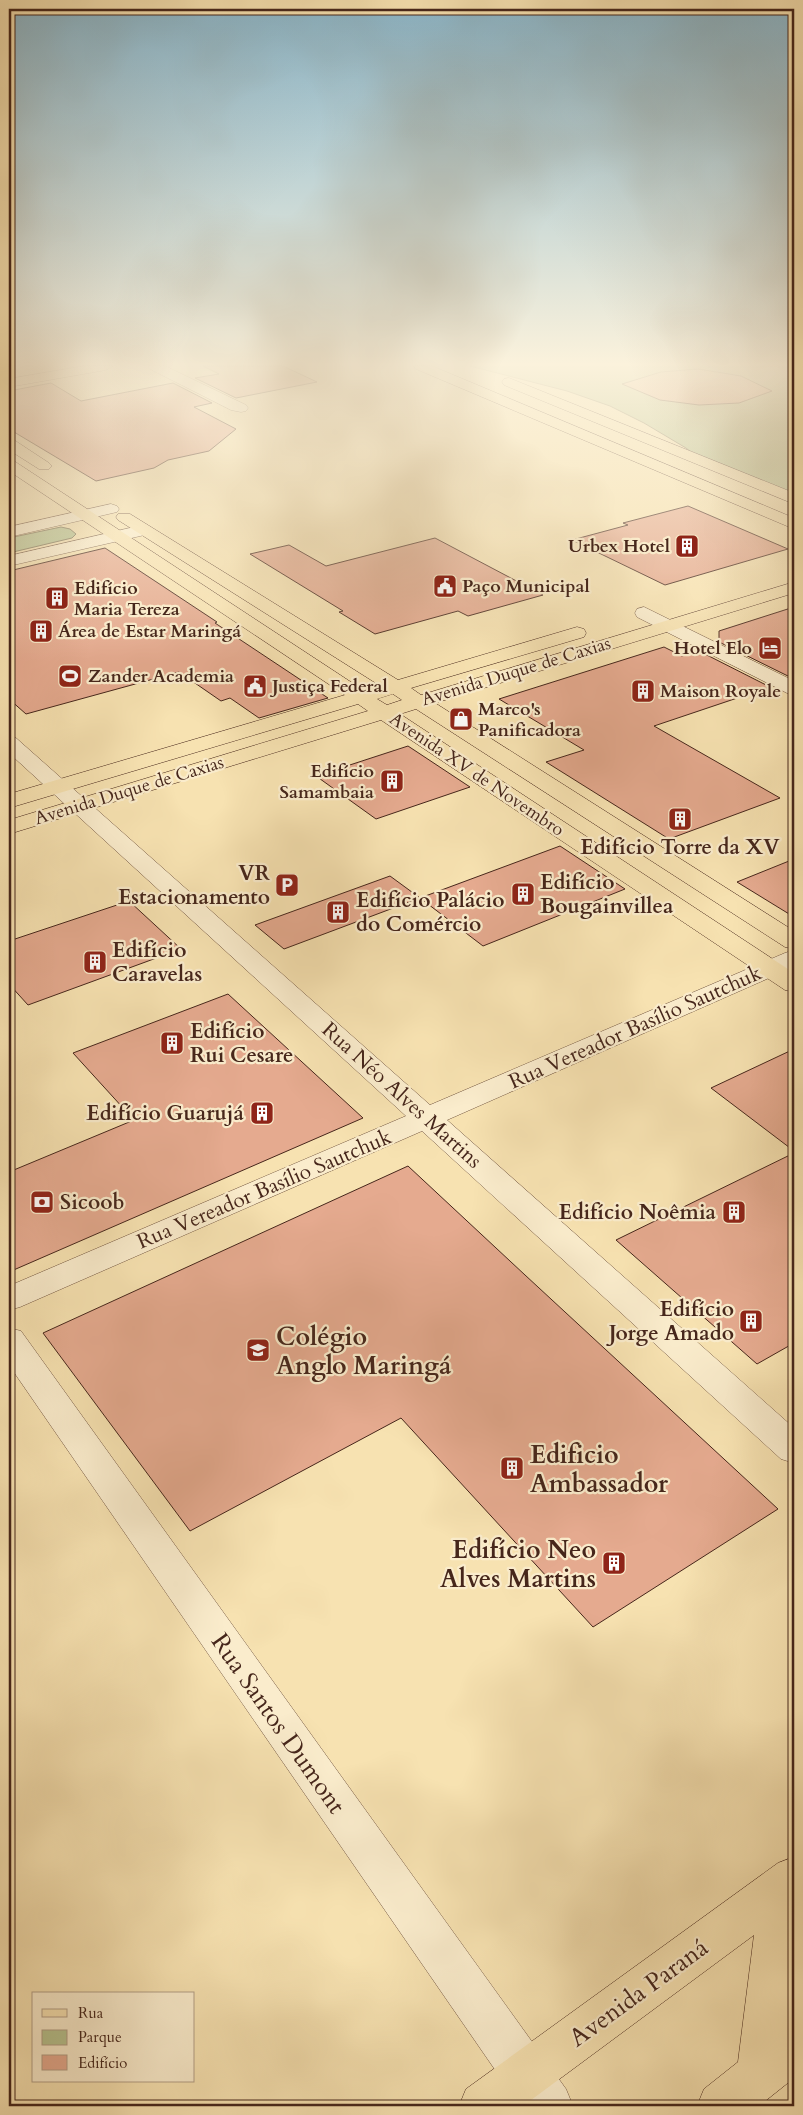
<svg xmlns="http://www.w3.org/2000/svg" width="803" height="2115" font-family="Cardo,serif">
  <rect width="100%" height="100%" fill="#f7e2b1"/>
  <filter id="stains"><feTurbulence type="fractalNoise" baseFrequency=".004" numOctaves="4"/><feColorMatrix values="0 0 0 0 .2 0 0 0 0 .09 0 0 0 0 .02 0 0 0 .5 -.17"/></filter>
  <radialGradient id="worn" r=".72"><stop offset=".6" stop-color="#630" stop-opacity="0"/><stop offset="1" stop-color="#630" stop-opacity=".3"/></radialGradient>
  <!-- green -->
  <g fill="#b7c491" stroke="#7e7556">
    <polygon points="470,366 794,366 794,500 708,465 686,448 644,423 610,406 567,391"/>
    <polygon points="61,527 70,529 76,534 72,538 9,553 9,538"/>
  </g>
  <!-- building -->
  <g fill="#e5aa8f" stroke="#46261b">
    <polygon points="203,366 283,366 317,382 236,398 195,378 219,374"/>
    <polygon points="698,369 741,376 772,391 739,403 699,405 660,400 622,384 661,372"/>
    <polygon points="51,383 81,401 173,383 212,403 194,407 236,429 209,451 168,460 154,468 96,481 9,429 9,391"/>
    <polygon points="688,506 788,549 665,585 572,540 628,525 623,523"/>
    <polygon points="435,538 543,595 468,616 458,611 375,634 339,612 343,611 250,554 289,545 326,566"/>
    <polygon points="105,548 217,622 215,623 328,698 259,718 230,698 221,701 179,672 26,714 9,699 9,571"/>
    <polygon points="794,607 794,679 719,642 719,631"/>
    <polygon points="664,647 682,656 699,651 770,687 654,726 780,798 669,839 546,762 584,750 499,699"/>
    <polygon points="408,746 470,787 376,819 316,776"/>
    <polygon points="560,846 625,889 483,946 420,898"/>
    <polygon points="794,859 794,917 737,882"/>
    <polygon points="390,876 420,898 284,949 255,925"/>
    <polygon points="129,901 181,949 28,1005 9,984 9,941"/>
    <polygon points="228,994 363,1118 9,1272 9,1172 134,1120 73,1053"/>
    <polygon points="794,1049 794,1151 711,1088"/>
    <polygon points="794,1153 794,1343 757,1364 616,1240"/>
    <polygon points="408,1166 525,1275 778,1509 593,1627 401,1418 190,1531 43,1333"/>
  </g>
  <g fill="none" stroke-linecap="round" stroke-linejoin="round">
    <!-- minor casing -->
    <g stroke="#725540" stroke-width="1">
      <g id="minor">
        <polygon points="148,366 165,366 246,405 248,408 246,411 241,412 231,410 150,369"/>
        <polygon points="111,504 117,506 119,509 117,512 9,537 9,527"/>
        <polygon points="143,525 149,526 151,530 149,534 9,566 9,556"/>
        <polygon points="644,607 794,681 794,695 787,693 637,617 635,613 637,609"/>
        <polygon points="9,736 16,738 430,1105 785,953 794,950 794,967 447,1120 794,1428 794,1463 781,1459 422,1131 20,1307 9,1310 9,1286 406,1116 9,753"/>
        <polygon points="9,1328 21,1331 566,2089 573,2106 520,2106 9,1365"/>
      </g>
    </g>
    <!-- major casing -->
    <g stroke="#46261b" stroke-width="1">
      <g id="major">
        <polygon points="84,366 113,366 106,370 9,387 9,379"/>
        <polygon points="414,366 432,366 794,518 794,529 416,369"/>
        <polygon points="509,378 794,493 794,504 504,385 502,382 504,379"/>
        <polygon points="9,439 14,440 49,463 52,466 49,469 39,469 9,450"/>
        <path d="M9 459 14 461 363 690 379 685 118 520 116 517 118 514H130L398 680 577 627 584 629 586 633 584 637 411 688 421 695 794 582V593L435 703 794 931V949L785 947 416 709 400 714 794 973V992L785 990 381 720 9 834V820L368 711 358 704 9 808V794L345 695 9 471ZM393 694 402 700 387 705 377 699Z"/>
        <polygon points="794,1857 794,1981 789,2026 794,2024 794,2078 759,2106 697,2106 704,2089 738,2062 754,1935 523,2106 459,2106 466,2089 778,1863"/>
      </g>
    </g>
    <!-- minor -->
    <use href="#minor" fill="#faeccc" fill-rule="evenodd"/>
    <!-- major -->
    <use href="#major" fill="#f7e2b1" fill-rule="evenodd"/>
  </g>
  <!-- sky -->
  <linearGradient id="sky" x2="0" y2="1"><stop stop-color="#8ab8ce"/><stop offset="0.55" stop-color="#fbf2dc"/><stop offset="1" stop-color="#fbf2dc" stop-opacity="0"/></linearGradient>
  <rect width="803" height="662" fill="url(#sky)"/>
  <!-- icons -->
  <defs>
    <g id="building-square" transform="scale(1.25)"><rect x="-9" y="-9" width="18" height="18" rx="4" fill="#8f2418" stroke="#faeccc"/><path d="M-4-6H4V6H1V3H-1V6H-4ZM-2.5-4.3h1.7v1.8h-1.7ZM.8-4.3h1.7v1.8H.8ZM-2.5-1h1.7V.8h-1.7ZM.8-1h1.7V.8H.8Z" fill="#fff"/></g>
    <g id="civic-square" transform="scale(1.25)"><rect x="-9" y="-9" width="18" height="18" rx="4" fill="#8f2418" stroke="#faeccc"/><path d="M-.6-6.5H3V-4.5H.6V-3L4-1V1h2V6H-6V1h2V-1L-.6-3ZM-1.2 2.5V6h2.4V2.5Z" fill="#fff"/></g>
    <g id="hotel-square" transform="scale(1.25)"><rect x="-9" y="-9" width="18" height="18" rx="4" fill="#8f2418" stroke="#faeccc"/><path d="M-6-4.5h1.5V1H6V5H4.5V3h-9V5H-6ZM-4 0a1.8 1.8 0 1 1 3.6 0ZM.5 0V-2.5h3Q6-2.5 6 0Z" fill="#fff"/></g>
    <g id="stadium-square" transform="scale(1.25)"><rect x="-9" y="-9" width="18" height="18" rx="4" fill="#8f2418" stroke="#faeccc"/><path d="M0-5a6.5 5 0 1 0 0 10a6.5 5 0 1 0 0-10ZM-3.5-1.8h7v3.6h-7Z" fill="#fff"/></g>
    <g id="shop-square" transform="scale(1.25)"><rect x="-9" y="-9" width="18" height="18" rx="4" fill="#8f2418" stroke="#faeccc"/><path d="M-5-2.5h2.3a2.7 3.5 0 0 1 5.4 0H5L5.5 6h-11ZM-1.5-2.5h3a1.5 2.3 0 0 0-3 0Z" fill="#fff"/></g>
    <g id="parking-square" transform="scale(1.25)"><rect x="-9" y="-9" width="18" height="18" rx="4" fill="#8f2418" stroke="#faeccc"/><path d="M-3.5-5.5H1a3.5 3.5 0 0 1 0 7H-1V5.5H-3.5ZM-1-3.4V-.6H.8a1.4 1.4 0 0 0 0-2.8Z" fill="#fff"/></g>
    <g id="bank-square" transform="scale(1.25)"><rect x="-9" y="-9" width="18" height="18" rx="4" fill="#8f2418" stroke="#faeccc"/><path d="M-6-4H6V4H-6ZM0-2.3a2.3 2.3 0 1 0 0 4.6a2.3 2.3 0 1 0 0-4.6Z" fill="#fff"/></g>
    <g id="school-square" transform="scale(1.25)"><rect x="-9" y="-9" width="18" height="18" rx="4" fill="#8f2418" stroke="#faeccc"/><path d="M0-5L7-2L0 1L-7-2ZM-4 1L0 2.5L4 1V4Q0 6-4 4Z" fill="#fff"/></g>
  </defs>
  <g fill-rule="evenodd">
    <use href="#building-square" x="687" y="546"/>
    <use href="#civic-square" x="445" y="586"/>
    <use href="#building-square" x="57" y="598"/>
    <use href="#building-square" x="41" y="631"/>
    <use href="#hotel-square" x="770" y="648"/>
    <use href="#stadium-square" x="70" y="676"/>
    <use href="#civic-square" x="255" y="686"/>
    <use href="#building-square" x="643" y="691"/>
    <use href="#shop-square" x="461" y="719"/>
    <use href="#building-square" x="392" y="781"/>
    <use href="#building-square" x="680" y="819"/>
    <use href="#parking-square" x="287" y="885"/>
    <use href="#building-square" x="523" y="894"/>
    <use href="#building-square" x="338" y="912"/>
    <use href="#building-square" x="95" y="962"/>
    <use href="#building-square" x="172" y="1043"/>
    <use href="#building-square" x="262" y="1113"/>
    <use href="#bank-square" x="42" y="1202"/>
    <use href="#building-square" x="734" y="1212"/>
    <use href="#building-square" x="751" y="1321"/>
    <use href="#school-square" x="258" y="1350"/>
    <use href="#building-square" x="512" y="1468"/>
    <use href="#building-square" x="614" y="1563"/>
  </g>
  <g text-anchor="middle" stroke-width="4.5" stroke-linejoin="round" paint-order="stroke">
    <!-- far-poi labels -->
    <g font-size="18" font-weight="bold" fill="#46261b" stroke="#faeccc" text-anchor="start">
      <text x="670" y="552" text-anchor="end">Urbex Hotel</text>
      <text x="462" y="592">Paço Municipal</text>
      <text x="74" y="594">Edifício<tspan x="74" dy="21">Maria Tereza</tspan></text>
      <text x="58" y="637">Área de Estar Maringá</text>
      <text x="752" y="654" text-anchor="end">Hotel Elo</text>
      <text x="88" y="682">Zander Academia</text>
      <text x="272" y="692">Justiça Federal</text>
      <text x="660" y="697">Maison Royale</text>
      <text x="478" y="715">Marco's<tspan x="478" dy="21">Panificadora</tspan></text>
      <text x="374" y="777" text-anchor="end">Edifício<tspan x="374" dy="21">Samambaia</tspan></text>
    </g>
    <!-- far-street labels -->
    <g font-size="18" fill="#46261b" stroke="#faeccc">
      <text transform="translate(516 671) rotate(-17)" y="6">Avenida Duque de Caxias</text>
      <text transform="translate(477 774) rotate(34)" y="6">Avenida XV de Novembro</text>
      <text transform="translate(129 790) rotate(-17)" y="6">Avenida Duque de Caxias</text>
    </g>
    <!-- poi labels -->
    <g font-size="21" font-weight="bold" fill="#46261b" stroke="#faeccc" text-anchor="start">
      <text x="680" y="854" text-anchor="middle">Edifício Torre da XV</text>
      <text x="270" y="880" text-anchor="end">VR<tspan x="270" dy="24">Estacionamento</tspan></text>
      <text x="540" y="889">Edifício<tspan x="540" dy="24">Bougainvillea</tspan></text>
      <text x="356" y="907">Edifício Palácio<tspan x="356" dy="24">do Comércio</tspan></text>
      <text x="112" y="957">Edifício<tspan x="112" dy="24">Caravelas</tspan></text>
      <text x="190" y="1038">Edifício<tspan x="190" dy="24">Rui Cesare</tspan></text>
      <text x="244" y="1120" text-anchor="end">Edifício Guarujá</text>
      <text x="60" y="1209">Sicoob</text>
      <text x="716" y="1219" text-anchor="end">Edifício Noêmia</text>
      <text x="734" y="1316" text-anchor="end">Edifício<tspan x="734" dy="24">Jorge Amado</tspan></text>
    </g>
    <!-- street labels -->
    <g font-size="21" fill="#46261b" stroke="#faeccc">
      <text transform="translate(635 1027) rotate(-24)" y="7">Rua Vereador Basílio Sautchuk</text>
      <text transform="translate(402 1095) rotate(42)" y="7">Rua Néo Alves Martins</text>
      <text transform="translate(264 1189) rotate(-23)" y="7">Rua Vereador Basílio Sautchuk</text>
    </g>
    <!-- near-poi labels -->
    <g font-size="25" font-weight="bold" fill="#46261b" stroke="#faeccc" text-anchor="start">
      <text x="276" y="1345">Colégio<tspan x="276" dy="29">Anglo Maringá</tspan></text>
      <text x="530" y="1463">Edificio<tspan x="530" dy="29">Ambassador</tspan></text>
      <text x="596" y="1558" text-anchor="end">Edifício Neo<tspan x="596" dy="29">Alves Martins</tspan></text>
    </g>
    <!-- near-street labels -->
    <g font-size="25" fill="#46261b" stroke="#faeccc">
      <text transform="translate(279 1723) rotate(55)" y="9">Rua Santos Dumont</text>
      <text transform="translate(638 1992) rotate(-36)" y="9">Avenida Paraná</text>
    </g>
  </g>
  <!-- margin -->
  <rect width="803" height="2115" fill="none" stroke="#f7e2b1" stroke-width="30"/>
  <rect x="10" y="10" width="783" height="2095" fill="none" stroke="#46261b" stroke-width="2.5"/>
  <rect x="15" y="15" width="773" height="2085" fill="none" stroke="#46261b"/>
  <!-- legend -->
  <rect x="32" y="1992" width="162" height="90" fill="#faeccc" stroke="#b29d85"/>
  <rect x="42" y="2009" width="25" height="8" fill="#f7e2b1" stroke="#b29d85"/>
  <text x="78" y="2018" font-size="15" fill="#46261b">Rua</text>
  <rect x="42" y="2030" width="25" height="15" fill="#b7c491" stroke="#b29d85"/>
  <text x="78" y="2042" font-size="15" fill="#46261b">Parque</text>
  <rect x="42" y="2055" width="25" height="15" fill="#e5aa8f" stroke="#b29d85"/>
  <text x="78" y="2068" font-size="15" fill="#46261b">Edifício</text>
  <rect width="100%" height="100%" filter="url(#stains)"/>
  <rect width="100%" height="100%" fill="url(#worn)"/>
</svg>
